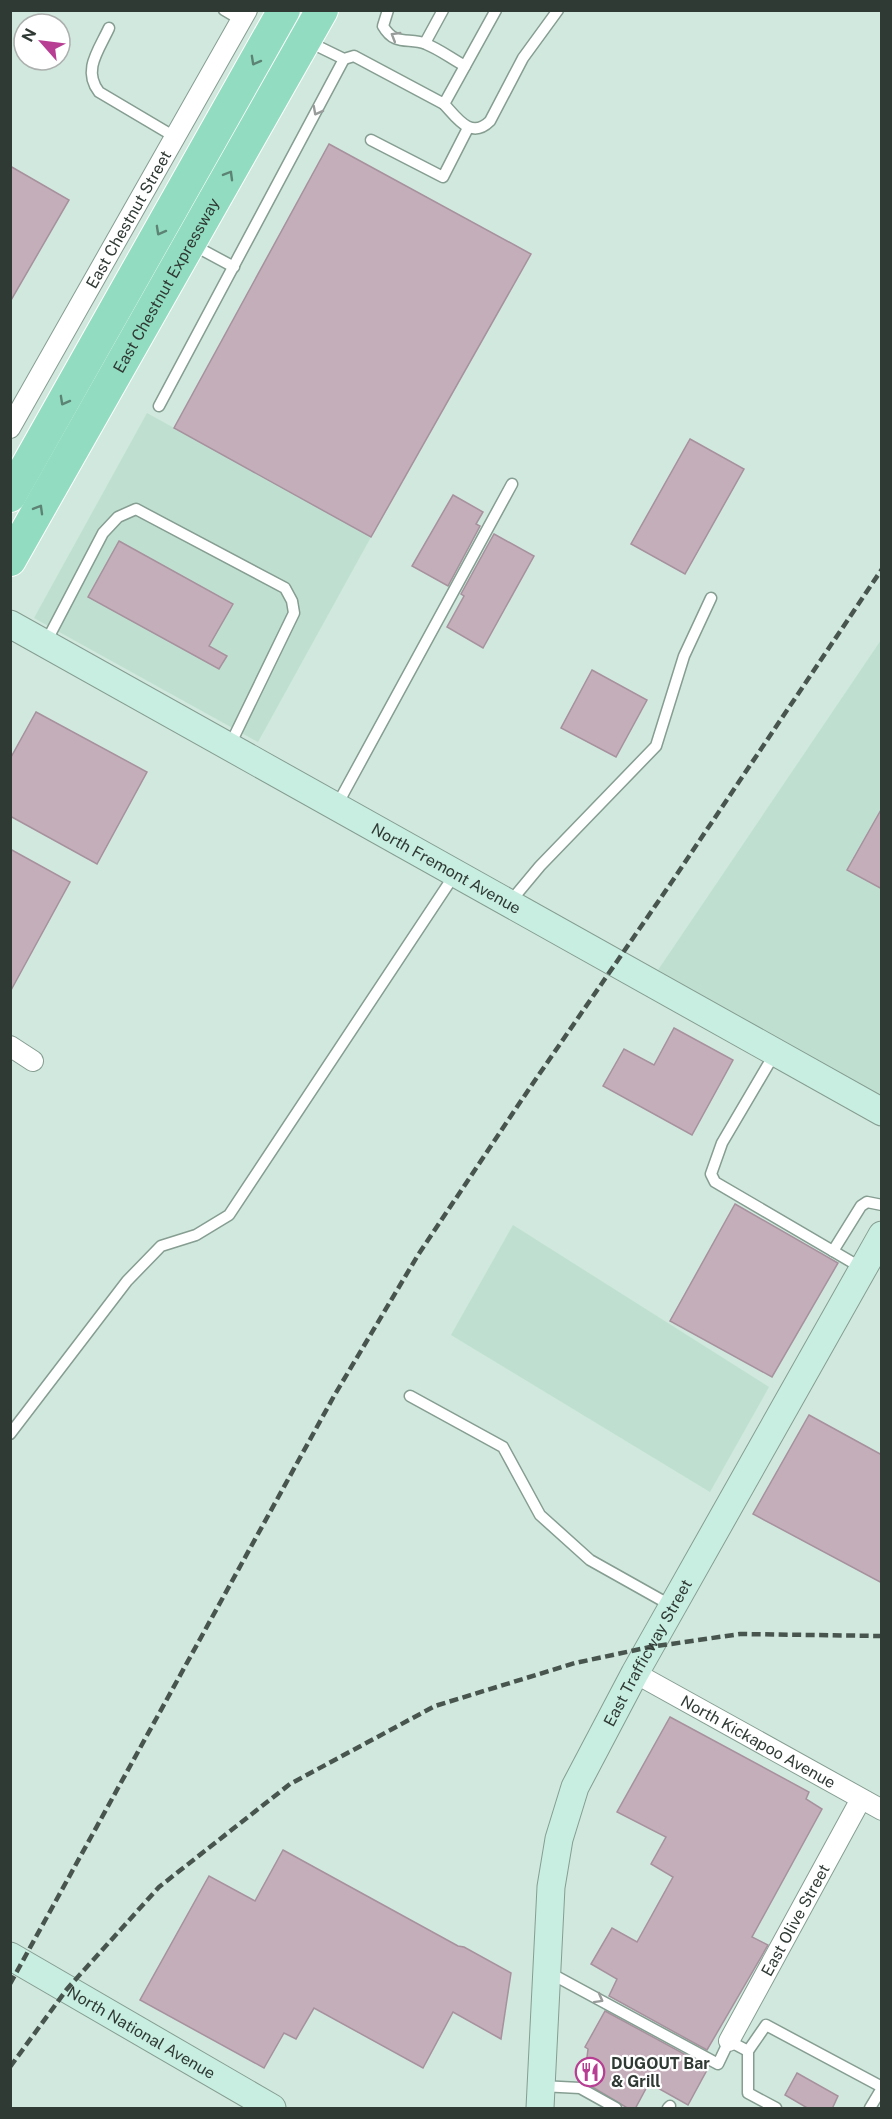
<svg xmlns="http://www.w3.org/2000/svg" width="892" height="2119" font-family="'Public Sans',sans-serif">
  <rect width="100%" height="100%" fill="#d0e8dd"/>
  <!-- built -->
  <g fill="#bfe0d1">
    <polygon points="147,413 371,537 258,742 34,618"/>
    <polygon points="881,640 881,1097 658,970"/>
    <polygon points="513,1225 769,1387 710,1492 451,1335"/>
  </g>
  <!-- building -->
  <g fill="#c4aeba" stroke="#a6919d" stroke-width="1.5">
    <polygon points="329,144 531,254 371,537 174,428"/>
    <polygon points="10,166 69,200 10,302"/>
    <polygon points="690,439 744,469 685,574 631,544"/>
    <polygon points="453,495 483,512 476,524 480,526 448,586 412,566"/>
    <polygon points="494,534 534,556 483,648 447,627 464,596 461,594"/>
    <polygon points="119,541 233,604 209,646 227,656 219,669 88,597"/>
    <polygon points="592,670 647,700 616,757 561,728"/>
    <polygon points="36,712 147,772 97,864 10,816 10,759"/>
    <polygon points="882,808 882,889 847,870"/>
    <polygon points="10,849 70,882 10,992"/>
    <polygon points="674,1028 733,1060 692,1135 603,1086 624,1049 654,1065"/>
    <polygon points="735,1204 838,1263 772,1377 670,1321"/>
    <polygon points="809,1415 882,1455 882,1583 753,1514"/>
    <polygon points="670,1717 809,1792 806,1799 822,1809 752,1937 768,1945 707,2050 609,1996 617,1979 591,1964 612,1928 637,1942 673,1877 651,1864 666,1837 617,1812"/>
    <polygon points="283,1850 458,1946 464,1947 511,1973 501,2039 453,2012 423,2068 314,2008 296,2039 284,2033 264,2068 140,2000 209,1876 255,1901"/>
    <polygon points="605,2011 699,2062 698,2065 707,2070 688,2105 649,2083 635,2109 629,2109 584,2082 588,2049 585,2047"/>
    <polygon points="797,2073 838,2096 832,2109 809,2109 785,2095"/>
  </g>
  <g fill="none" stroke-linecap="round" stroke-linejoin="round">
    <!-- lane casing -->
    <g stroke="#869d92" stroke-width="13">
      <g id="lane">
        <polyline points="224,10 241,20"/>
        <path d="M388 10 383 26C395 47 409 37 426 44 439 49 452 59 465 66"/>
        <path d="M109 28C99 50 82 70 99 92L175 137"/>
        <polyline points="307,41 344,59 354,56 444,104 496,10"/>
        <polyline points="425,43 443,10"/>
        <path d="M444 104C457 118 471 140 490 121L523 58 558 10"/>
        <polyline points="371,140 443,177 468,128"/>
        <polyline points="193,245 234,267"/>
        <polyline points="159,406 344,59"/>
        <polyline points="45,644 103,533 118,517 136,509 285,588 292,601 294,613 229,747"/>
        <polyline points="337,805 512,484"/>
        <polyline points="510,902 540,866 656,746 684,656 711,598"/>
        <polyline points="775,1053 722,1143 711,1174 715,1182 862,1268"/>
        <polyline points="833,1251 861,1206 867,1202 882,1205"/>
        <polyline points="410,1396 503,1447 540,1515 590,1560 672,1606"/>
        <polyline points="10,1434 127,1281 161,1246 196,1235 229,1215 455,874"/>
        <polyline points="548,1972 718,2064 729,2041 748,2051"/>
        <polyline points="541,2086 580,2088 616,2108"/>
        <polyline points="668,2108 670,2106"/>
        <polyline points="776,2108 748,2093 748,2051 766,2025 882,2087"/>
        <polyline points="870,2108 882,2088"/>
      </g>
    </g>
    <!-- street casing -->
    <g stroke="#869d92" stroke-width="22">
      <g id="street">
        <path id="s1" d="M10 428 247 10"/>
        <polyline points="10,1046 33,1061"/>
        <path id="s2" d="M635 1673 882 1810"/>
        <path id="s3" d="M729 2041 861 1799"/>
      </g>
    </g>
    <!-- secondary casing -->
    <g stroke="#869d92" stroke-width="29">
      <g id="secondary">
        <path id="s4" d="M10 624 882 1112"/>
        <path id="s5" d="M10 1956 272 2108"/>
        <path id="s6" d="M540 2108 551 1887 559 1839 575 1787 635 1673 882 1235"/>
      </g>
    </g>
    <!-- primary casing -->
    <g stroke="#fff" stroke-width="34">
      <g id="primary">
        <polyline points="10,496 284,10"/>
        <path id="s7" d="M10 560 322 10"/>
      </g>
    </g>
    <!-- lane -->
    <use href="#lane" stroke="#fff" stroke-width="10"/>
    <!-- street -->
    <use href="#street" stroke="#fff" stroke-width="20"/>
    <!-- secondary -->
    <use href="#secondary" stroke="#c8eee1" stroke-width="27"/>
    <!-- primary -->
    <use href="#primary" stroke="#92ddc2" stroke-width="32"/>
    <!-- rail -->
    <g stroke="#48544e" stroke-width="4.5" stroke-dasharray="9 4.5" stroke-linecap="butt">
      <polyline points="10,1984 334,1396 418,1255 529,1089 671,883 882,569"/>
      <polyline points="10,2067 67,1989 159,1887 290,1784 435,1706 575,1663 650,1647 740,1634 882,1636"/>
    </g>
  </g>
  <!-- one-way arrows -->
  <defs><path id="oneway-chevron" d="M-2-3.5L2.5 0L-2 3.5" fill="none" stroke-width="1.6" stroke-linecap="round" stroke-linejoin="round" transform="scale(1.5)"/></defs>
  <g stroke="#989c9a">
    <use href="#oneway-chevron" transform="translate(395 36) rotate(-149)"/>
    <use href="#oneway-chevron" transform="translate(317 111) rotate(118)"/>
    <use href="#oneway-chevron" transform="translate(599 1999) rotate(29)"/>
  </g>
  <g stroke="#5c8374">
    <use href="#oneway-chevron" transform="translate(255 61) rotate(119)"/>
    <use href="#oneway-chevron" transform="translate(229 175) rotate(-60)"/>
    <use href="#oneway-chevron" transform="translate(160 231) rotate(119)"/>
    <use href="#oneway-chevron" transform="translate(64 401) rotate(119)"/>
    <use href="#oneway-chevron" transform="translate(39 509) rotate(-60)"/>
  </g>
  <!-- icons -->
  <defs>
    <g id="restaurant-ring" transform="scale(1.5)"><circle r="9.5" fill="#fff" stroke="#b73e92" stroke-width="1.5"/><path d="M-5-6h1v4h1v-4h1v4h1v-4h1v5L-1.5 .5V6h-2V.5L-5-1ZM5-6V6H3V1.5H1.5Q1.5-4 5-6Z" fill="#b73e92"/></g>
  </defs>
  <g fill-rule="evenodd">
    <use href="#restaurant-ring" x="590" y="2072"/>
  </g>
  <g text-anchor="middle" stroke-width="4.5" stroke-linejoin="round" paint-order="stroke">
    <!-- street labels -->
    <g font-size="16" fill="#303a35" stroke="#fff">
      <text dy="6" stroke="none"><textPath href="#s1" startOffset="240">East Chestnut Street</textPath></text>
      <text dy="6" stroke="none"><textPath href="#s7" startOffset="316">East Chestnut Expressway</textPath></text>
      <text dy="6" stroke="none"><textPath href="#s4" startOffset="500">North Fremont Avenue</textPath></text>
      <text dy="6" stroke="none"><textPath href="#s6" startOffset="477">East Trafficway Street</textPath></text>
      <text dy="6" stroke="none"><textPath href="#s2" startOffset="141">North Kickapoo Avenue</textPath></text>
      <text dy="6" stroke="none"><textPath href="#s3" startOffset="138">East Olive Street</textPath></text>
      <text dy="6" stroke="none"><textPath href="#s5" startOffset="152">North National Avenue</textPath></text>
    </g>
    <!-- poi labels -->
    <g font-size="16" font-weight="bold" fill="#303a35" stroke="#fff" text-anchor="start">
      <text x="611" y="2069">DUGOUT Bar<tspan x="611" dy="18">&amp; Grill</tspan></text>
    </g>
  </g>
  <!-- border -->
  <rect width="892" height="2119" fill="none" stroke="#303a35" stroke-width="24"/>
  <!-- north arrow -->
  <g transform="translate(42 42) rotate(298)"><circle r="28" fill="#ffffff" stroke="#acb0ae" stroke-width="1.5"/>
  <path d="M0-4.5L10 22L0 15L-10 22Z" fill="#b73e92"/>
  <text y="-9" font-size="16" font-weight="bold" text-anchor="middle" fill="#303a35">N</text>
  </g>
</svg>
